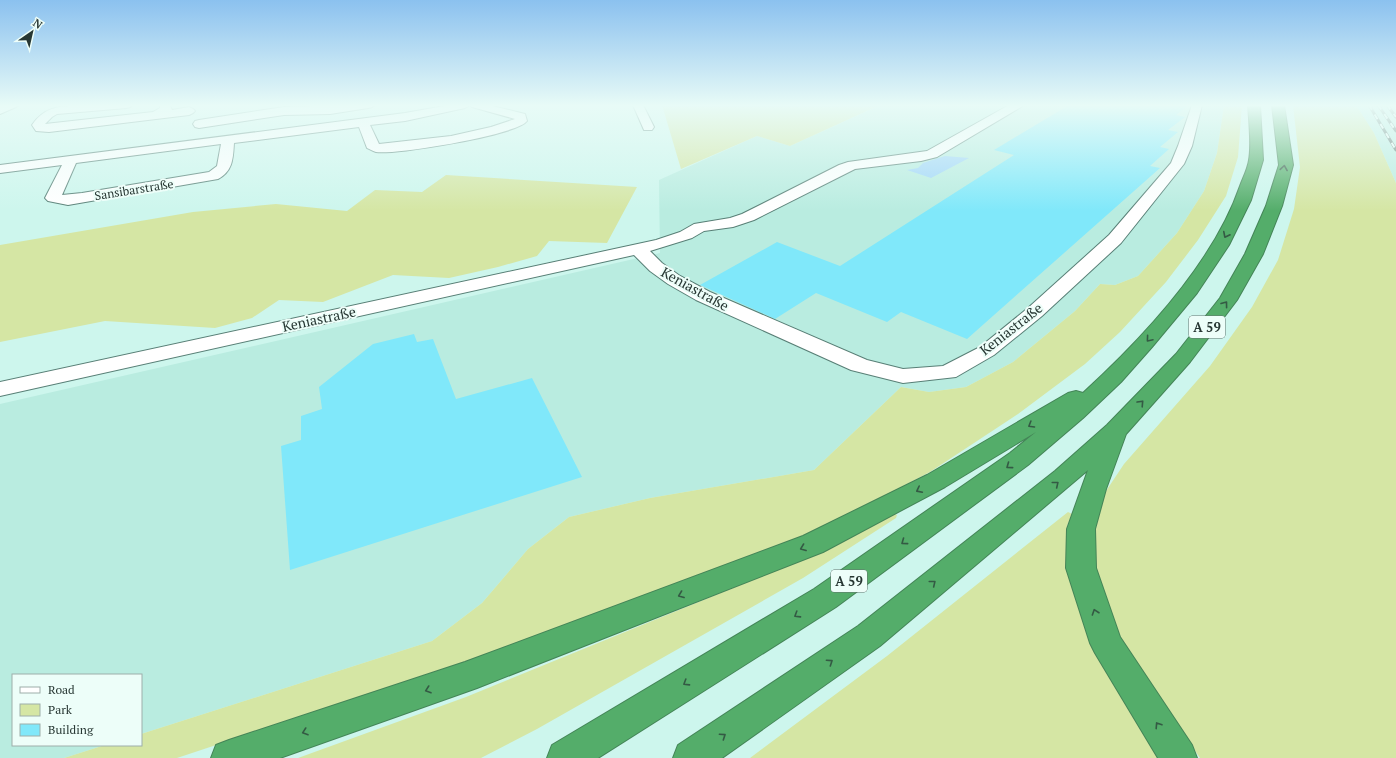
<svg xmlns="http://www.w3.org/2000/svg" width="1396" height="758" font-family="'PT Serif',serif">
  <rect width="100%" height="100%" fill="#cdf6ed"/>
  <!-- built -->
  <g fill="#b9ece0">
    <polygon points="881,105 1224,105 1217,153 1204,191 1177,233 1138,276 1115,285 1100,284 1075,311 1013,362 966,387 929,392 901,387 814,470 650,498 569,517 528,549 482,603 432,641 141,734 141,675 13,675 13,745 105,745 64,758 0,758 0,404 660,253 659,180 757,136 790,146"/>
    <polygon points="1356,105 1396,105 1396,183 1374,133"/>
  </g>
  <!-- green -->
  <g fill="#d5e6a4">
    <polygon points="662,105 880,105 790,146 757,136 681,169"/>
    <polygon points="1224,105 1242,105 1238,157 1226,196 1198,240 1166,282 1120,332 1085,364 1018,414 930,472 806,537 465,662 177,758 64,758 105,745 141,745 141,734 432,641 482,603 528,549 569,517 650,498 814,470 901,387 929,392 966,387 1013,362 1075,311 1100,284 1115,285 1138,276 1177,233 1204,191 1217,153"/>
    <polygon points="1293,105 1356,105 1374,133 1396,183 1396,758 1200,758 1121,643 1096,572 1095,532 1104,494 1124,464 1210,366 1252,307 1278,260 1294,209 1300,167"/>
    <polygon points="446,175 637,187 607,243 549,241 537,256 498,267 449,278 393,275 323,302 279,300 252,318 215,328 105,321 0,342 0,245 193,212 276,204 347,211 375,190 422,192"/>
    <polygon points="1068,512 1072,514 1067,526 1068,568 1162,758 750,758 887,656"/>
    <polygon points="895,514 897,515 896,518 803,578 537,729 481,758 298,758 466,697 821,552"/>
  </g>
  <!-- water -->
  <polygon fill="#a1d5f9" points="945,156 969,158 931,178 907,170 918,168 923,163"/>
  <!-- building -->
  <g fill="#80e8fa">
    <polygon points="1069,105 1189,105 1176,115 1185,117 1168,130 1178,132 1160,147 1169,149 1150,166 1160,168 967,339 901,312 887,322 816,293 775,319 700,285 777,242 840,266 1014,155 994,150"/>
    <polygon points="414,334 417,342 433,339 456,399 532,378 582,477 290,570 281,446 301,440 301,416 322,409 319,387 373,344"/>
  </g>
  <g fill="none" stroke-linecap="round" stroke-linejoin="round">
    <!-- street casing -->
    <g stroke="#587f76" stroke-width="2">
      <g id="street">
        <polygon points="3,105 18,105 16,107 0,114 0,106"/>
        <path d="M89 105H132L130 107 126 108 57 114 52 117 45 124 153 112 160 108V105H170L172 110 189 107 193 109 195 111 193 113 189 115 49 132 36 131 32 125C47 103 65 107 89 105Z"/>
        <polygon points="344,105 374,105 372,107 368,108 330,114 284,115 199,128 195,127 193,124 195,121 199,120 284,107"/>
        <path d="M450 105H488L525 114 527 121C517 135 395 155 376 152 372 151 370 149 367 148L359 127 234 143C233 158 233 171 218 179L68 205 48 201 45 198 62 165 0 173V165L405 113ZM470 105 472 107 515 119 491 127 451 136 379 144 370 125 405 121 465 108ZM221 144 217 166 209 172 82 193 62 195 76 163Z"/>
        <polygon points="633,105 643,105 654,127 652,130 644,130"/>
        <polygon points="1009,105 1023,105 1021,107 937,157 921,161 855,169 754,220 733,227 704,231 692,238 650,251 662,263 680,276 710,292 867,360 903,369 943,366 980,347 1028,308 1109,235 1171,163 1178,146 1192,105 1202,105 1192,146 1184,164 1121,243 1042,316 994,355 956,377 903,383 851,370 696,300 668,284 650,271 634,255 0,396 0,382 656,240 680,232 694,224 730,218 742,214 839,165 848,162 927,151"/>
      </g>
    </g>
    <!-- highway casing -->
    <g stroke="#448457" stroke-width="2">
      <g id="highway">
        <path d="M1248 105H1260L1263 160 1251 200 1229 245 1197 293 1152 347 1121 382 1083 418 1028 465 836 607 598 758H547L552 745 814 589 1010 453 1036 432 945 487 823 552 477 688 280 758H211L216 745 229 740 465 662 803 536 927 475 1068 393 1076 391 1083 393C1142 339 1214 262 1240 186 1243 178 1248 168 1249 160 1252 145 1249 121 1248 105Z"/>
        <polygon points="1272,105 1284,105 1293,165 1282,206 1263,254 1237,300 1190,362 1126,434 1106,489 1095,529 1096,568 1120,637 1192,745 1197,758 1158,758 1095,653 1090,643 1066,568 1067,529 1088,470 880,646 722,758 673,758 678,745 858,626 1055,471 1107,425 1176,354 1220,298 1245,254 1266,206 1279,165"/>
      </g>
    </g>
    <!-- street -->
    <use href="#street" fill="#fff" fill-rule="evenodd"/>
    <!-- highway -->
    <use href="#highway" fill="#54ad6a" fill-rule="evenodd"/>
    <!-- rail casing -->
    <g stroke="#58706a" stroke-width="3">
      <g id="rail">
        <polyline points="1369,105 1396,150"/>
        <polyline points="1378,105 1396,131"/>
        <polyline points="1387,105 1396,117"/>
      </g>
    </g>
    <!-- rail -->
    <use href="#rail" stroke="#edfef9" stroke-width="2" stroke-dasharray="5.5" stroke-linecap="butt"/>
  </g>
  <!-- one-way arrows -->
  <defs><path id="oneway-chevron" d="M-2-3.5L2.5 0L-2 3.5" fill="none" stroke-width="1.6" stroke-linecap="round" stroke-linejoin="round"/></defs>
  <g stroke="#345a44">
    <use href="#oneway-chevron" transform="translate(1284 168) rotate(-81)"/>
    <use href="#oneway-chevron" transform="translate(1226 235) rotate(117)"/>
    <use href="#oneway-chevron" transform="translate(1225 304) rotate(-53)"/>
    <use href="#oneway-chevron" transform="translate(1149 339) rotate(130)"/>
    <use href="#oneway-chevron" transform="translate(1141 403) rotate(-47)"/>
    <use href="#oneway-chevron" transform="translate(1031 425) rotate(149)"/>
    <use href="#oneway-chevron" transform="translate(1009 466) rotate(144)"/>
    <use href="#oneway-chevron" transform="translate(1056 484) rotate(-39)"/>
    <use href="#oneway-chevron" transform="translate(919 490) rotate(153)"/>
    <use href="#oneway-chevron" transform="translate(904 542) rotate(144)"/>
    <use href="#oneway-chevron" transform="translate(803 548) rotate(159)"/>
    <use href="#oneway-chevron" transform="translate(933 583) rotate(-39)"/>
    <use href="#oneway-chevron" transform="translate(681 595) rotate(159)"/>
    <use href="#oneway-chevron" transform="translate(1095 612) rotate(-109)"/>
    <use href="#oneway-chevron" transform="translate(797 615) rotate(148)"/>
    <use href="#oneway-chevron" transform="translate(830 662) rotate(-34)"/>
    <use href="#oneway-chevron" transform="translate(686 683) rotate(148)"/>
    <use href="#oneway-chevron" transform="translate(428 690) rotate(161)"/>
    <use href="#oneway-chevron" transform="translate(1158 725) rotate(-123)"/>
    <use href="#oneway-chevron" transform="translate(305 732) rotate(161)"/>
    <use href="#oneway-chevron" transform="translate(723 736) rotate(-34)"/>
  </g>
  <!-- sky -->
  <linearGradient id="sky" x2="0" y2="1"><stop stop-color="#8bc1ef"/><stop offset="0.5" stop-color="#e8fbf7"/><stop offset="1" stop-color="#e8fbf7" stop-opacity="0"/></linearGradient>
  <rect width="1396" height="211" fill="url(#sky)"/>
  <g text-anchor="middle" stroke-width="4" stroke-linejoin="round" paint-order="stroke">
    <!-- far-street labels -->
    <g font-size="12" fill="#273733" stroke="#edfef9">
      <text transform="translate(134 190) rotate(-9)" y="4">Sansibarstraße</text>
    </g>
    <!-- shield labels -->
    <g fill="#edfef9" stroke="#62736e" stroke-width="1">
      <rect x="1189" y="316" width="36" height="22" rx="3"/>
      <rect x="831" y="570" width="36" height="22" rx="3"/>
    </g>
    <g font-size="13" font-weight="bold" fill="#273733">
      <text x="1207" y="332">A 59</text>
      <text x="849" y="586">A 59</text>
    </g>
    <!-- street labels -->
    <g font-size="14" fill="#273733" stroke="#edfef9">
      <text transform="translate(695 289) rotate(29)" y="5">Keniastraße</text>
      <text transform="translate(319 319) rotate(-12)" y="5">Keniastraße</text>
      <text transform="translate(1011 329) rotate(-38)" y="5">Keniastraße</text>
    </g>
  </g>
  <!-- legend -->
  <rect x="12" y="674" width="130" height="72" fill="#edfef9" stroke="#9eaeaa"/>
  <rect x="20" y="687" width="20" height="6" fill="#ffffff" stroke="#9eaeaa"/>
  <text x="48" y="694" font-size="12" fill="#273733">Road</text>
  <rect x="20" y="704" width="20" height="12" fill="#d5e6a4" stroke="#9eaeaa"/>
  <text x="48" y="714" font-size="12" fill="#273733">Park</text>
  <rect x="20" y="724" width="20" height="12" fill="#80e8fa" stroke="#9eaeaa"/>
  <text x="48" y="734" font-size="12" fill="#273733">Building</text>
  <!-- north arrow -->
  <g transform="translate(32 32) rotate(34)" stroke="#edfef9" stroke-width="3" paint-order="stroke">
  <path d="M0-3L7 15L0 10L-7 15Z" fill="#273733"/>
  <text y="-6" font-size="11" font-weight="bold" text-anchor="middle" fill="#273733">N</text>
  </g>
</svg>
